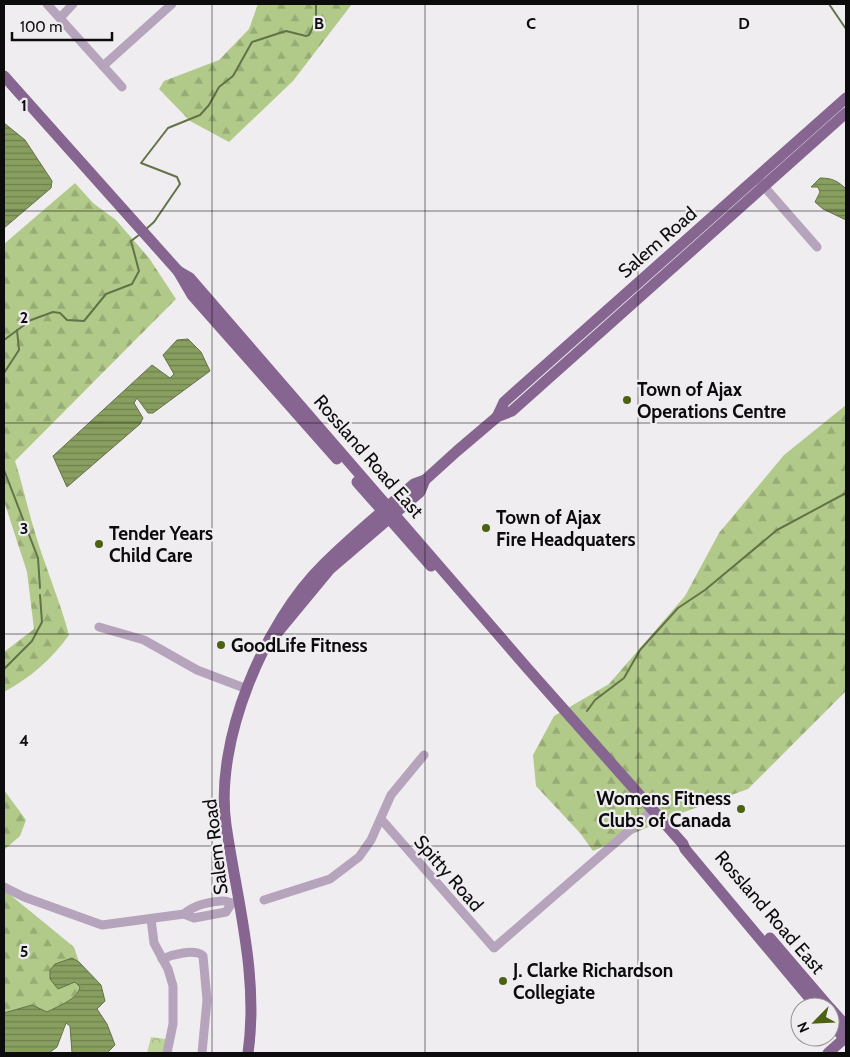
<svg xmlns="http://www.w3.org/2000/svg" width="850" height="1057" font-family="Cabin,sans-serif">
  <defs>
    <pattern id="forest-firs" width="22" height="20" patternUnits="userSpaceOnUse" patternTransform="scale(1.25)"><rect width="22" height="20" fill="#b1ca89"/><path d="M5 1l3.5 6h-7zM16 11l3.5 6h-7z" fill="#97ac75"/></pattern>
    <pattern id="park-crowns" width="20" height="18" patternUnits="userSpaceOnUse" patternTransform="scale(1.25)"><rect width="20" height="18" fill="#bed49b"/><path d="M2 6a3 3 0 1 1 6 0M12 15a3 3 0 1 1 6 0" fill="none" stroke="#a2b584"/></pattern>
    <pattern id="water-rules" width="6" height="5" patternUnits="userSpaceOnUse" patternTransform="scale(1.25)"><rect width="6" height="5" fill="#889f60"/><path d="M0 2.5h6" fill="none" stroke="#6e804e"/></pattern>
  </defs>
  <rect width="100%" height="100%" fill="#f0edf1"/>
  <!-- forest -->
  <g fill="url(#forest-firs)">
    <polygon points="258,4 352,4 293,81 229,142 190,121 159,89 164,81 219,60 249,29"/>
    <path d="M75 183 93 203 116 220 149 258 176 299 15 461C23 485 28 511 36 536 46 569 60 601 69 635 52 659 30 678 4 692V652L34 629 27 572 4 501V244Z"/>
    <polygon points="846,405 846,691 748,789 676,815 593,851 580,833 536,786 533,755 554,716 609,684 685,596 719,533 784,455"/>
    <polygon points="4,790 26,820 20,836 4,850"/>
    <path d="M4 878 8 893 74 947 79 962 71 958 66 984 75 982 80 987C77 998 58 1009 47 1012 34 1016 17 1012 4 1013Z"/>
  </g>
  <!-- park -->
  <polygon fill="url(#park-crowns)" points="151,1037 166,1039 164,1053 147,1053"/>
  <!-- water -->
  <g fill="url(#water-rules)" stroke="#637347">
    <polygon points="4,123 25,140 52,181 51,188 4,228"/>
    <path d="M820 178C832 178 838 181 846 189V220L823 209 815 202 820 192 818 187H811Z"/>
    <polygon points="188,339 201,352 210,371 153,413 148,413 137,398 134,403 143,418 140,424 67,487 53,456 152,365 170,378 174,374 163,355 177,340"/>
    <path d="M72 958 79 962 101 985 105 1001 97 1009 107 1024 115 1045 107 1053H72L70 1026 66 1023 57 1047 49 1053H4V1013L32 1005 47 1012C58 1006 77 1000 80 987L75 982 58 989 50 979V970L55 964Z"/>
  </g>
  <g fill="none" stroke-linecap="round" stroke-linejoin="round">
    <!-- stream -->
    <g stroke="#637347" stroke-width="2">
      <polyline points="829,4 846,29"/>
      <polyline points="146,229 154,222 180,184 177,177 141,163 168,128 200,115 209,105 219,87 233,76 252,42 286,31 306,36 309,35 316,20 316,4"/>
      <polyline points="4,340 31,320 53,312 60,313 67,320 84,321 106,294 132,284 139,271 131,241 139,235"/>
      <polyline points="4,373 19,350 17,330"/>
      <polyline points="4,470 38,558 40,588"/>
      <polyline points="4,669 32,641 42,622 40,595"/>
      <polyline points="587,711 595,700 624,678 640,650 678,608 705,590 777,530 846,493"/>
    </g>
    <!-- minor -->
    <g stroke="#b6a3bc" stroke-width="9">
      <polyline points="47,4 122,87"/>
      <polyline points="60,18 73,4"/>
      <polyline points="103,66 172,4"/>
      <polyline points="761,183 817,247"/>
      <polyline points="99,627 144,640 197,670 247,689"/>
      <polyline points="381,819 494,948 653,810"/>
      <polyline points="4,887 24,897 102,925 184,914 194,918 226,912 231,904"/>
      <polyline points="264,900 330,879 359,857 371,840 391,795 424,755"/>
      <path d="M184 914C193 906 208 902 221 901 227 900 231 904 237 903"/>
      <polyline points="151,919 154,943 168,969 173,986 173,1024 167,1053"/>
      <path d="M162 959C171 955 195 948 203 956L207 1000 202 1053"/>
    </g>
    <!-- major -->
    <g stroke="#866591" stroke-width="11">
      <polyline points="4,76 178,271 192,295 337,459"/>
      <polyline points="178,271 190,278 528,669 683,844 685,849 817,1007"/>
      <polyline points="497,417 504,402 846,98"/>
      <polyline points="357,482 431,566"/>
      <polyline points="268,644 330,569 420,492 425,480 457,451 497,417 512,411 846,113"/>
      <polyline points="770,938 829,1007"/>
      <polyline points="830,1008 846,1026"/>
      <polyline points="830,1022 846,1040"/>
      <path d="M248 1053C259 976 237 901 226 825 214 741 264 623 324 564 352 536 384 510 414 484L425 480"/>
      <polyline points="828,1053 846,1037"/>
    </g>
  </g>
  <!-- grid -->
  <path fill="none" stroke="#0d0c0d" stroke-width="1" stroke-opacity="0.55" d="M212 4V1053M425 4V1053M638 4V1053M4 211H846M4 423H846M4 634H846M4 846H846"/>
  <!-- markers -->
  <g fill="#4b6311" stroke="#f0edf1" stroke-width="2">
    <circle cx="627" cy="400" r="5"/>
    <circle cx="486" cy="528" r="5"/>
    <circle cx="99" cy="544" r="5"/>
    <circle cx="221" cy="645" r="5"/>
    <circle cx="741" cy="809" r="5"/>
    <circle cx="503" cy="981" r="5"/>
  </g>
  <g text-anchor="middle" stroke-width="4.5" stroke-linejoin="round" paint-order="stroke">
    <!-- street labels -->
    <g font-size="19" fill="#0d0c0d" stroke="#f0edf1">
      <text transform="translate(657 242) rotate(-41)" y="7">Salem Road</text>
      <text transform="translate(369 456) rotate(49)" y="7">Rossland Road East</text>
      <text transform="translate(215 847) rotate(-97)" y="7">Salem Road</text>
      <text transform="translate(449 873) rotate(49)" y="7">Spitty Road</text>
      <text transform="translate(770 912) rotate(49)" y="7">Rossland Road East</text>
    </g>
    <!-- poi labels -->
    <g font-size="19" font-weight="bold" fill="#0d0c0d" stroke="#f0edf1" text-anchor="start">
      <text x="637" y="396">Town of Ajax<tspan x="637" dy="22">Operations Centre</tspan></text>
      <text x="496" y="524">Town of Ajax<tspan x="496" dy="22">Fire Headquaters</tspan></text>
      <text x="109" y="540">Tender Years<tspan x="109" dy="22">Child Care</tspan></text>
      <text x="231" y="652">GoodLife Fitness</text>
      <text x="731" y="805" text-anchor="end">Womens Fitness<tspan x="731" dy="22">Clubs of Canada</tspan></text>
      <text x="513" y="977">J. Clarke Richardson<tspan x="513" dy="22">Collegiate</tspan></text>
    </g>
  </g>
  <g font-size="16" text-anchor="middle" font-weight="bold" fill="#0d0c0d" stroke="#f0edf1" stroke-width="4.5" stroke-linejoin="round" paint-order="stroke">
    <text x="319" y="29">B</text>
    <text x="531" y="29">C</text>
    <text x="744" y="29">D</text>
    <text x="24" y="111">1</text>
    <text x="24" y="323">2</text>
    <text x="24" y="534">3</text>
    <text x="24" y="746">4</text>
    <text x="24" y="957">5</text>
  </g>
  <!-- border -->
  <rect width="850" height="1057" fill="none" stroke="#0d0c0d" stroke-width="10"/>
  <!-- north arrow -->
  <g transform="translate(815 1022) rotate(246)"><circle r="24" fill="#f0edf1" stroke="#959396"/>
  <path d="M0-4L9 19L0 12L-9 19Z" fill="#4b6311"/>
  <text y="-8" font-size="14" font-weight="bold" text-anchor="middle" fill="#0d0c0d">N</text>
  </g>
  <!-- scale -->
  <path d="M12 32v8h100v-8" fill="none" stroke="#0d0c0d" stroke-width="2.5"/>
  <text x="20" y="32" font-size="15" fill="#0d0c0d" stroke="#f0edf1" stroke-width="4" paint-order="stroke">100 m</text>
</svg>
